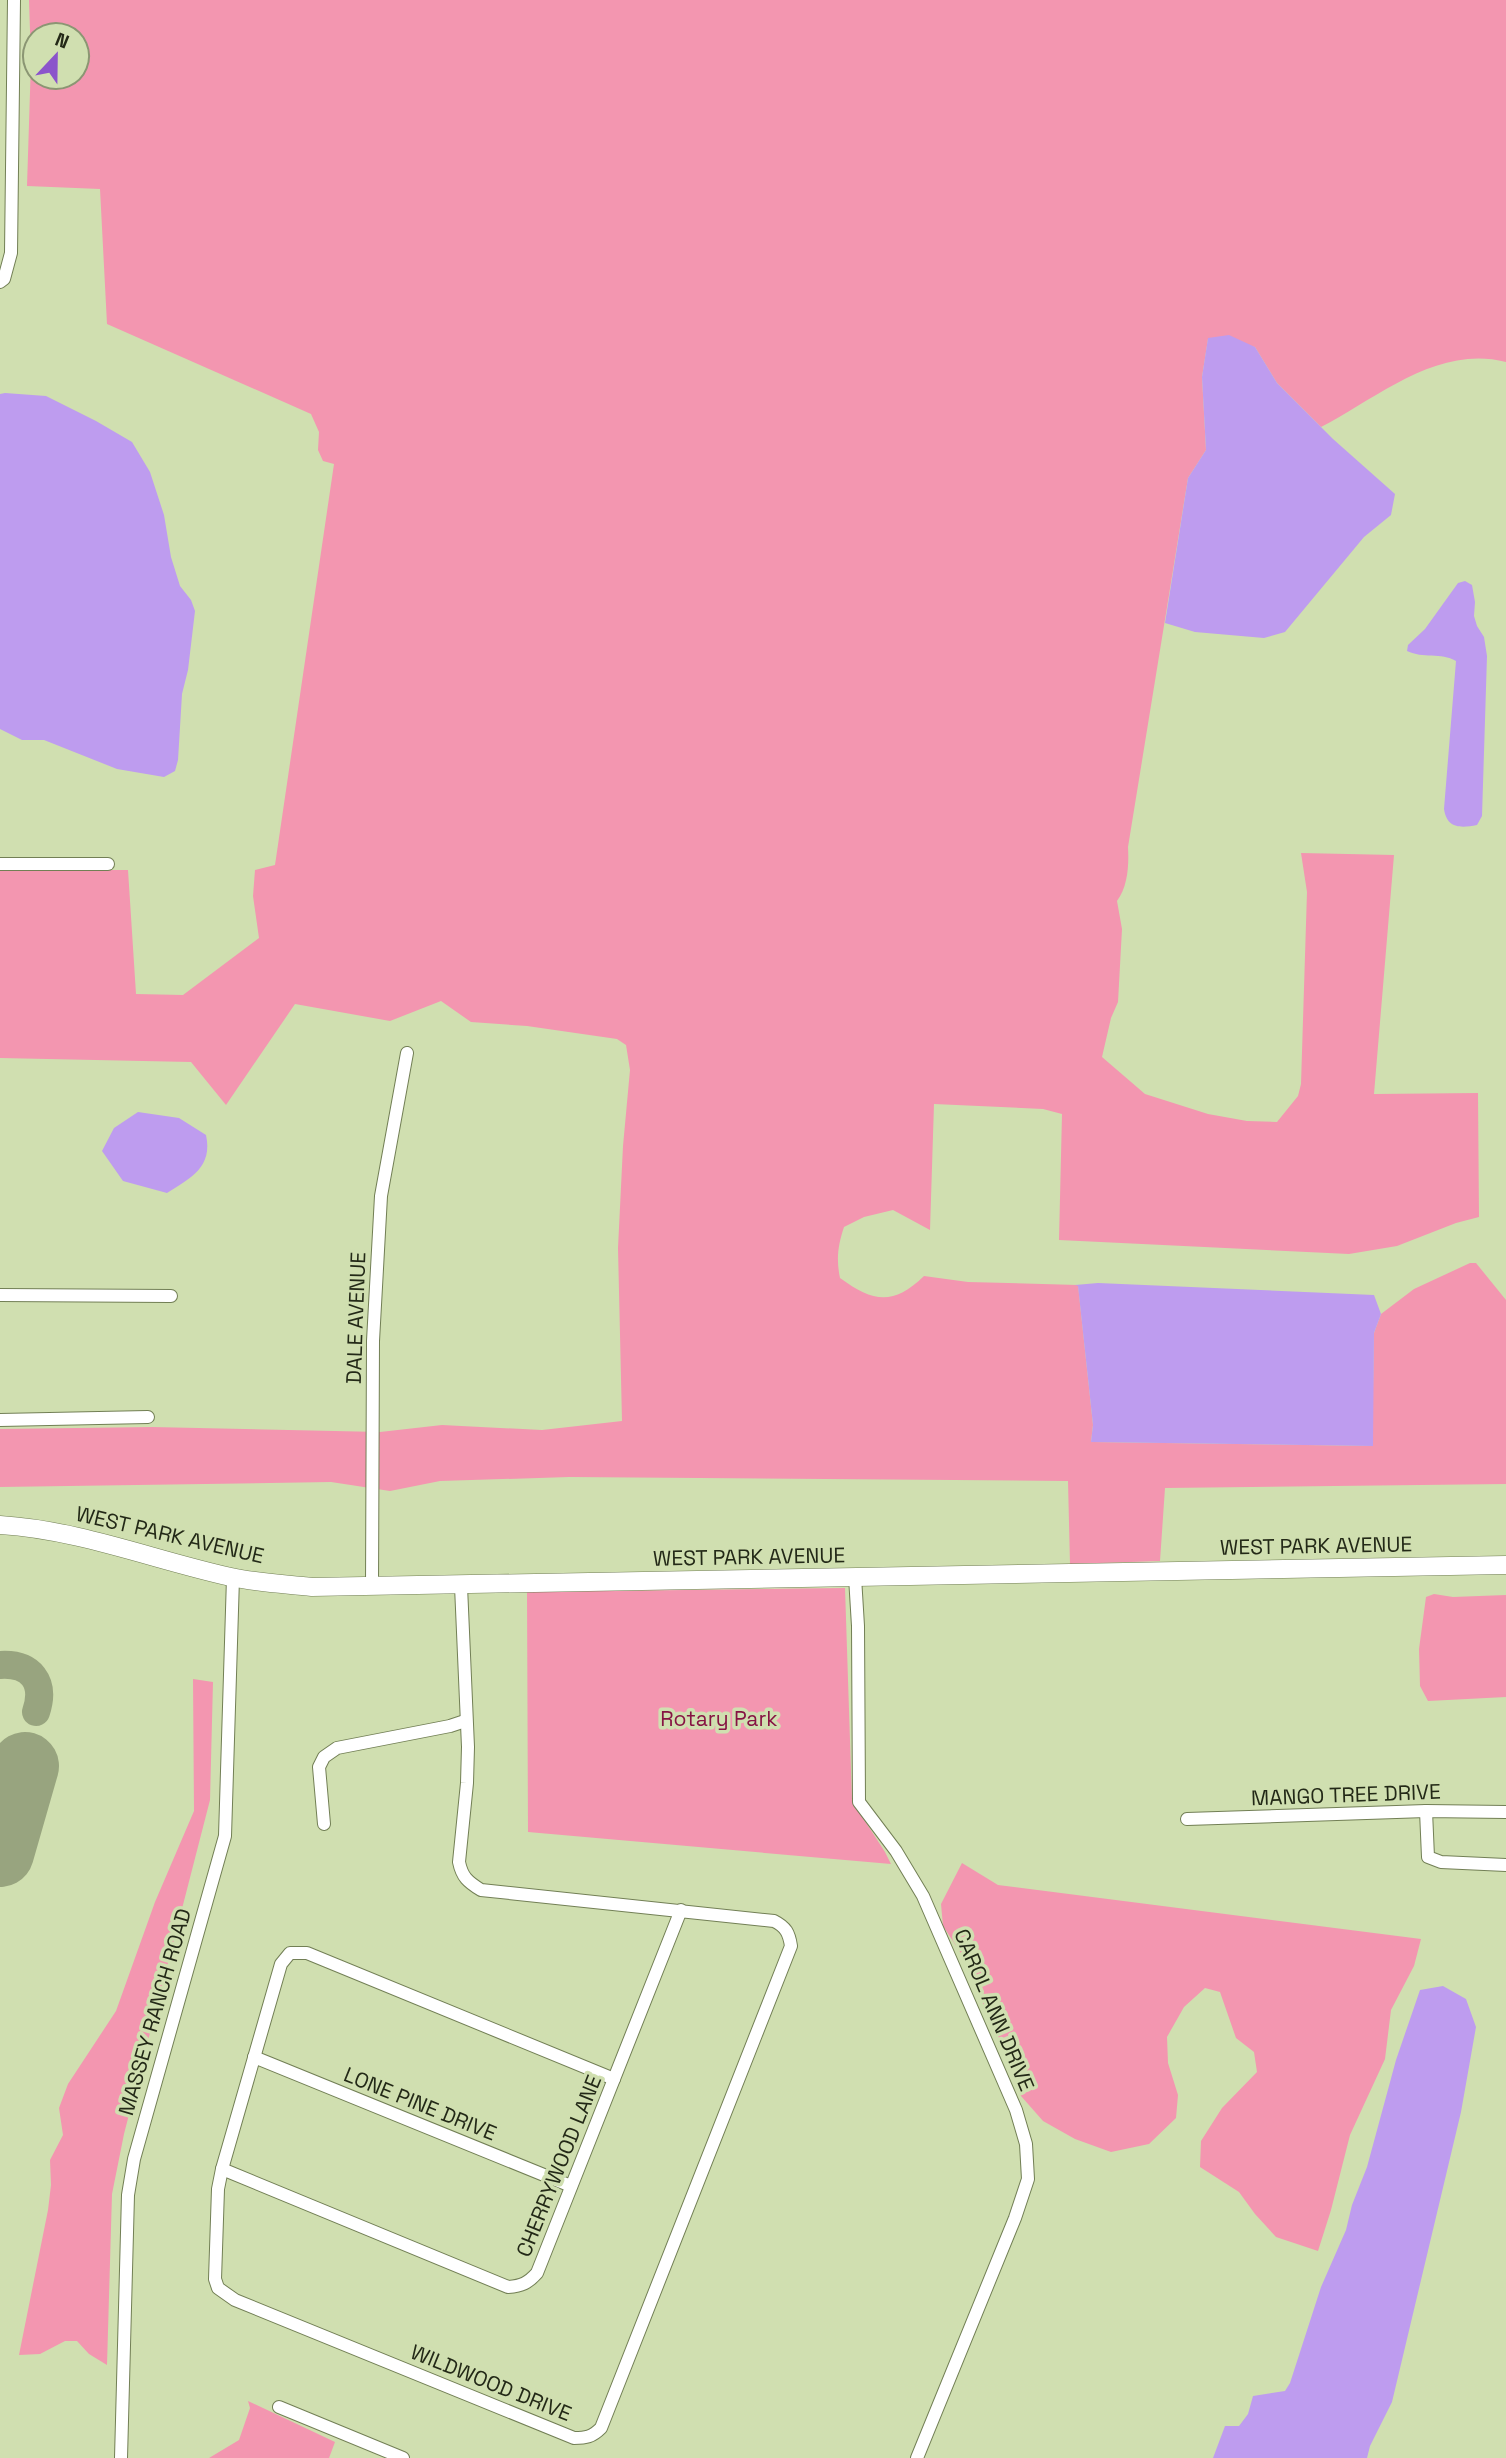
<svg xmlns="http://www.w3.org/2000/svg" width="1506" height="2458" font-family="'Space Grotesk',sans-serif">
  <rect width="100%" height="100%" fill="#d0dfb0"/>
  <!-- green -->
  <g fill="#f396b0" fill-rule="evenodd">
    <path d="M29 0H1506V362C1438 344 1377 398 1321 427L1277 383 1255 347 1208 339 1202 377 1206 450 1188 478 1128 847C1129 865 1128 886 1117 901L1122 929 1118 1002 1111 1018 1102 1057 1145 1094 1208 1114 1247 1121 1277 1122 1298 1096 1301 1084 1307 892 1301 853 1394 855 1374 1094 1478 1093 1479 1217 1456 1223 1397 1246 1349 1254 1059 1240 1062 1114 1043 1109 934 1104 930 1230 893 1210 864 1217 844 1227C838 1245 836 1259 840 1278 873 1302 893 1306 924 1276L968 1282 1078 1285 1093 1425 1091 1442 1372 1446 1374 1333 1381 1314 1414 1289 1470 1263H1476L1506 1300V1484L1165 1488 1160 1561 1070 1564 1068 1481 569 1477 440 1481 390 1491 331 1482 0 1487V1429L152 1427 380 1432 442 1425 542 1430 622 1421 618 1248 623 1146 630 1070 626 1045 617 1039 527 1026 471 1022 441 1001 390 1021 295 1004 226 1105 191 1062 0 1058V870H128L136 994 183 995 259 938 253 896 255 870 275 865 334 464 323 461 318 450 319 432 311 414 107 324 100 189 27 186 31 61ZM35 35H77V77H35Z"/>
    <polygon points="845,1588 852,1801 885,1852 891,1864 528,1832 527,1592"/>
    <polygon points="1434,1594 1453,1597 1506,1595 1506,1697 1428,1701 1420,1686 1419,1649 1426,1597"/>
    <polygon points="193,1679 213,1682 210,1800 124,2134 112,2194 107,2365 89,2354 77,2341 65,2341 40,2354 19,2355 48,2210 51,2185 50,2160 63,2135 59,2108 68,2084 116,2011 155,1902 194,1811"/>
    <polygon points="962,1863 998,1885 1421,1939 1414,1966 1391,2010 1385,2059 1350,2135 1331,2210 1318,2251 1276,2237 1255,2214 1239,2192 1200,2167 1201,2141 1222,2108 1257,2072 1254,2052 1236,2038 1220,1992 1205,1988 1184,2007 1167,2037 1168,2063 1178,2095 1176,2118 1149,2144 1111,2152 1075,2139 1043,2121 1021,2096 1010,2059 989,2019 968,1964 943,1926 941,1904"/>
    <polygon points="248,2401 335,2442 329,2458 209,2458 239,2440 250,2408"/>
  </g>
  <!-- water -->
  <g fill="#be9cef">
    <polygon points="1229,335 1255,347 1277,383 1333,439 1395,494 1391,515 1364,537 1285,632 1264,638 1195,632 1165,623 1188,478 1206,450 1202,377 1208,338"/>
    <polygon points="5,393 46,396 96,421 132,442 150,472 164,515 171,557 180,586 191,600 195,611 188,670 182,694 178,760 175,771 164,777 117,769 44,740 22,740 0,729 0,394"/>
    <path d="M1465 581 1472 585 1475 602 1474 616 1477 626 1484 637 1487 656 1482 816 1477 825C1461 828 1447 829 1444 809L1456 661C1441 652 1423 659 1407 651L1408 645 1425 629 1458 583Z"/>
    <path d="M138 1112 179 1118 206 1135C213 1167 191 1178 167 1193L123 1181 102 1151 114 1128Z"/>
    <polygon points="1098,1283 1374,1295 1381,1314 1374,1333 1373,1446 1091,1442 1093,1425 1078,1286 1075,1285"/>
    <polygon points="1443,1986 1466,1999 1476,2027 1461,2112 1392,2402 1370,2446 1367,2458 1213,2458 1225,2426 1239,2426 1248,2414 1253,2396 1285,2391 1290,2383 1321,2287 1346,2230 1352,2205 1367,2167 1396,2060 1420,1990"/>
  </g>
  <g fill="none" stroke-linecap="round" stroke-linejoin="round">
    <!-- taxiway -->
    <path stroke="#98a47f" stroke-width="28" d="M0 1665C31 1663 46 1682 36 1712"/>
    <!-- runway -->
    <polyline stroke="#98a47f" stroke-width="68" points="0,1853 25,1766"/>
    <!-- street casing -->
    <g stroke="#727f55" stroke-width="14">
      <g id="street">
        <polyline points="0,282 4,279 11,253 14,0"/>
        <polyline points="0,864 108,864"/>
        <polyline points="0,1295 171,1296"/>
        <polyline points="0,1420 148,1417"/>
        <polyline points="855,1577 858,1626 859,1802 896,1851 923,1896 1016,2110 1026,2144 1028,2179 1015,2218 917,2458"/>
        <polyline points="372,1586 373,1341 381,1196 407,1053"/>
        <path d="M461 1586 468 1747 467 1783 459 1862C462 1877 468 1882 481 1890L774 1921C786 1927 789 1933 791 1946L601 2428C592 2437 586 2438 574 2438L235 2300 218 2288 215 2279 218 2189 222 2169 281 1964 290 1953H307L614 2079"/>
        <polyline points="1426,1811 1428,1857 1441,1862 1506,1865"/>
        <polyline points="1187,1819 1426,1811 1506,1812"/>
        <polyline points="324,1824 319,1767 324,1757 337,1748 450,1726 465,1721"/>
        <polyline points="254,2057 571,2186"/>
        <path d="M222 2169 508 2287C522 2286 528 2283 537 2273L681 1910"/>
        <polyline points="279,2407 403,2458"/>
        <polyline points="121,2458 128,2195 134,2159 225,1836 233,1578"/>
      </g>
    </g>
    <!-- secondary casing -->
    <g stroke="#727f55" stroke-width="19">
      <path id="secondary" d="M0 1525C80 1530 154 1560 231 1577 258 1583 285 1584 312 1587L1506 1565"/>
    </g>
    <!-- street -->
    <use href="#street" stroke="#fff" stroke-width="12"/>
    <!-- secondary -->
    <use href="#secondary" stroke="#fff" stroke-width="18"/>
  </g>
  <g text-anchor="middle" stroke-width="7" stroke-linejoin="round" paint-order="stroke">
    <!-- street labels -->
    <g font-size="21" fill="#232917" stroke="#d0dfb0">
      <text transform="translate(356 1318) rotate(-88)" y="7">DALE AVENUE</text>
      <text transform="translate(170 1535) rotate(13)" y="7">WEST PARK AVENUE</text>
      <text transform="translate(1316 1546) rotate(-1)" y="7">WEST PARK AVENUE</text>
      <text transform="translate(749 1557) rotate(-1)" y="7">WEST PARK AVENUE</text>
      <text transform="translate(1346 1795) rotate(-2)" y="7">MANGO TREE DRIVE</text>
      <text transform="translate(994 2010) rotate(67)" y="7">CAROL ANN DRIVE</text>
      <text transform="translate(155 2012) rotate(-74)" y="7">MASSEY RANCH ROAD</text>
      <text transform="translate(420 2104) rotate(22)" y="7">LONE PINE DRIVE</text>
      <text transform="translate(559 2166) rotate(-68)" y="7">CHERRYWOOD LANE</text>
      <text transform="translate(491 2383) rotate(22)" y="7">WILDWOOD DRIVE</text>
    </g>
    <!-- park labels -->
    <g font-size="21" fill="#861343" stroke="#d0dfb0">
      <text x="719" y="1726">Rotary Park</text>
    </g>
  </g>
  <!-- north arrow -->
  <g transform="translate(56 56) rotate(22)"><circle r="33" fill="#d0dfb0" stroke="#8b9673" stroke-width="2"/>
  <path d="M0-5L12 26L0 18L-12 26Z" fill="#8b54cb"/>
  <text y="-10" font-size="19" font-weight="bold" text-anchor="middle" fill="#232917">N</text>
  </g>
</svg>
